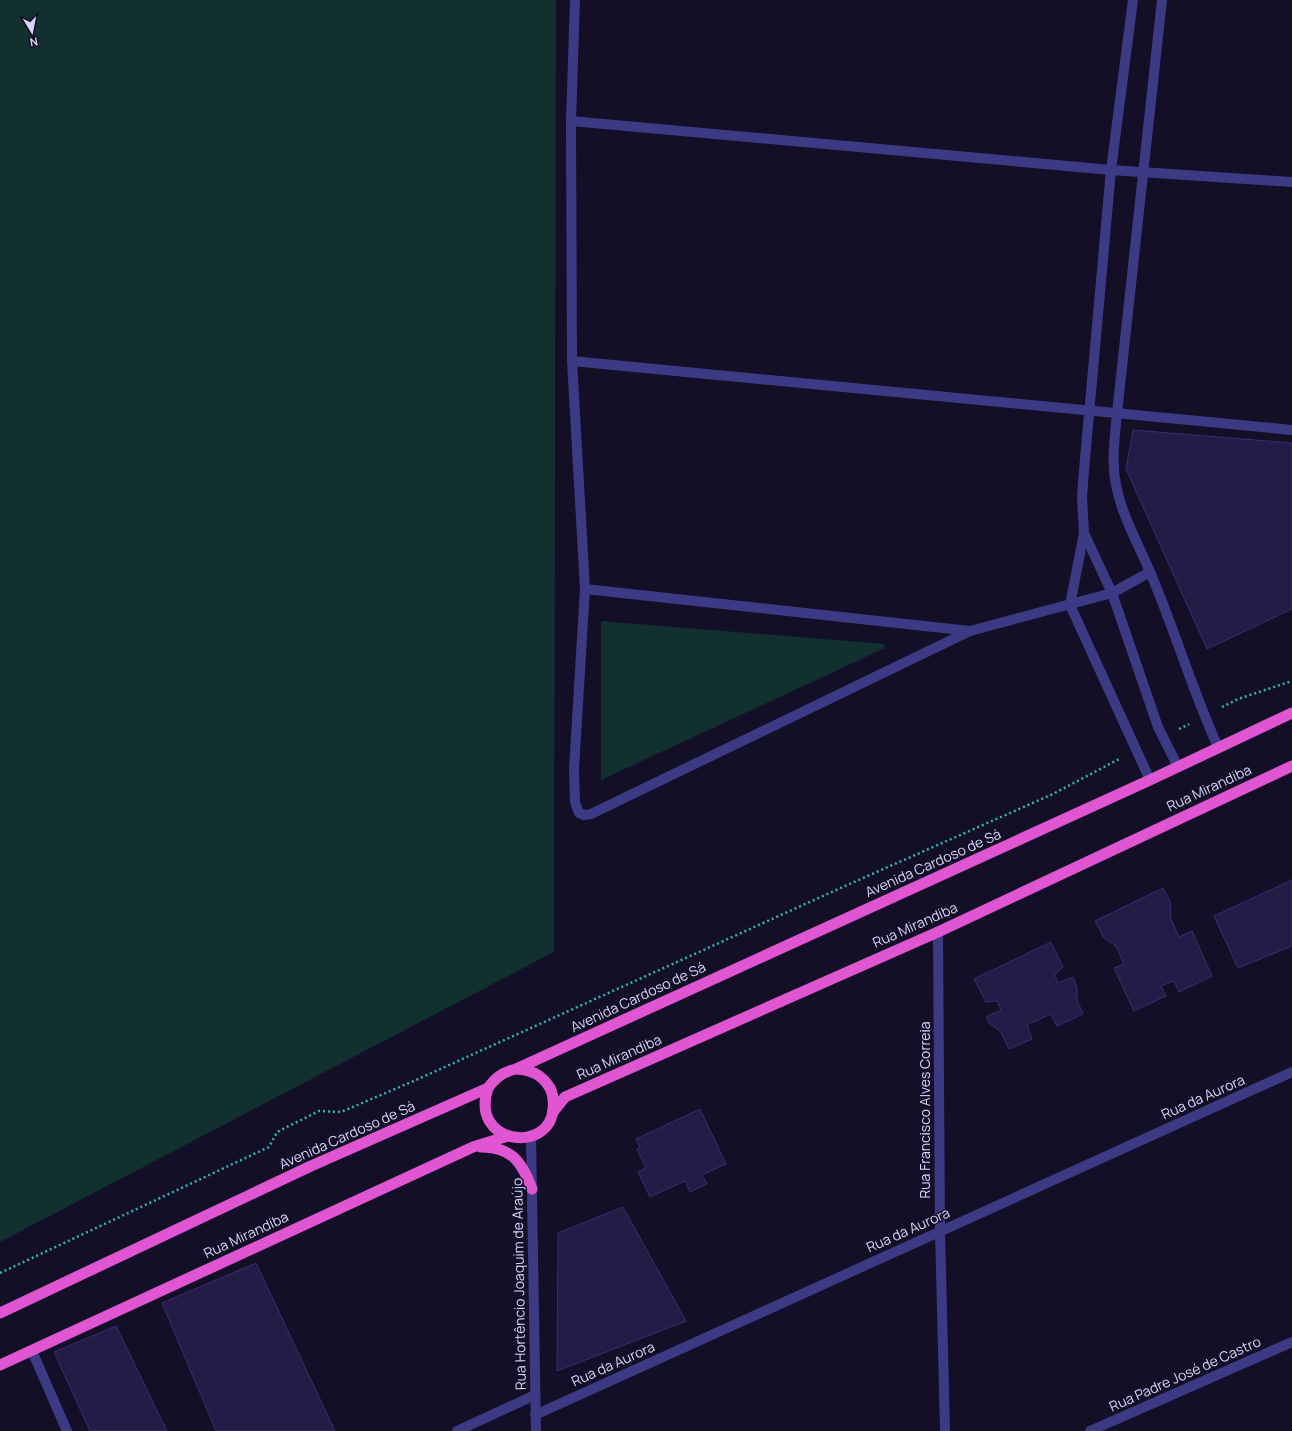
<svg xmlns="http://www.w3.org/2000/svg" width="1292" height="1431" font-family="Manrope,sans-serif">
  <rect width="100%" height="100%" fill="#130f26"/>
  <!-- green -->
  <g fill="#12302f">
    <polygon points="0,0 556,0 554,952 0,1242"/>
    <polygon points="601,621 884,644 885,648 601,780"/>
  </g>
  <!-- building -->
  <g fill="#241b47" stroke="#3b2d73">
    <polygon points="1133,430 1292,443 1292,609 1207,649 1126,469"/>
    <polygon points="1292,880 1292,946 1238,968 1214,916"/>
    <polygon points="1163,888 1170,901 1171,919 1179,937 1192,931 1212,976 1179,992 1174,981 1161,986 1166,996 1134,1011 1114,968 1124,964 1116,946 1104,938 1095,921"/>
    <polygon points="1051,942 1063,967 1055,975 1058,983 1073,977 1077,988 1077,1000 1083,1014 1057,1026 1051,1014 1027,1025 1032,1039 1009,1049 1001,1032 989,1023 986,1017 1001,1010 997,1001 986,1002 974,979"/>
    <polygon points="700,1109 726,1164 702,1175 707,1184 690,1192 685,1181 650,1197 638,1172 646,1168 637,1149 640,1148 636,1139"/>
    <polygon points="623,1207 686,1321 557,1371 558,1233"/>
    <polygon points="256,1263 335,1431 216,1431 162,1303"/>
    <polygon points="116,1326 167,1431 90,1431 54,1352"/>
  </g>
  <g fill="none" stroke-linecap="round" stroke-linejoin="round">
    <!-- path -->
    <g stroke="#2fb8b0" stroke-width="2.5" stroke-dasharray="2 3" stroke-linecap="butt">
      <polyline points="1222,707 1238,699 1292,681"/>
      <polyline points="1179,729 1189,724"/>
      <polyline points="0,1273 269,1147 277,1132 319,1111 341,1112 416,1080 845,886 1053,794 1121,758"/>
    </g>
    <!-- minor -->
    <g stroke="#3d3a85" stroke-width="10">
      <polyline points="575,0 571,121 572,361 585,589 574,769 575,802 579,813 584,815 591,814 970,631 1112,593 1150,572"/>
      <polyline points="1133,0 1111,170 1084,470 1082,497 1084,533 1112,593 1158,727 1178,767"/>
      <path d="M1162 0 1117 413C1115 437 1111 461 1116 485 1122 516 1138 543 1150 572 1175 630 1192 690 1218 747"/>
      <polyline points="571,121 1111,170 1292,182"/>
      <polyline points="572,361 1292,430"/>
      <polyline points="1084,533 1070,605 1150,780"/>
      <polyline points="585,589 970,631"/>
      <polyline points="938,932 940,1231 945,1431"/>
      <polyline points="531,1136 536,1431"/>
      <polyline points="32,1351 67,1431"/>
      <polyline points="535,1415 1292,1072"/>
      <polyline points="457,1431 535,1395"/>
      <polyline points="1090,1431 1292,1342"/>
    </g>
    <!-- trunk -->
    <g stroke="#e055d1" stroke-width="11">
      <path d="M488 1088C469 1145 550 1154 553 1109 554 1101 553 1094 550 1088 542 1075 532 1070 517 1069"/>
      <polyline points="553,1112 565,1097 938,932 1292,766"/>
      <path d="M481 1147C512 1147 522 1162 532 1189"/>
      <path d="M0 1313 311 1166 488 1088C496 1077 503 1072 516 1069L1150 780 1292 713"/>
      <polyline points="0,1365 473,1147 508,1136"/>
    </g>
  </g>
  <g text-anchor="middle" stroke-width="3" stroke-linejoin="round" paint-order="stroke">
    <!-- street labels -->
    <g font-size="14" fill="#d9d4ff" stroke="#130f26">
      <text transform="translate(1209 788) rotate(-25)" y="5">Rua Mirandiba</text>
      <text transform="translate(933 863) rotate(-24)" y="5">Avenida Cardoso de Sá</text>
      <text transform="translate(915 925) rotate(-24)" y="5">Rua Mirandiba</text>
      <text transform="translate(638 997) rotate(-25)" y="5">Avenida Cardoso de Sá</text>
      <text transform="translate(619 1057) rotate(-24)" y="5">Rua Mirandiba</text>
      <text transform="translate(1203 1097) rotate(-24)" y="5">Rua da Aurora</text>
      <text transform="translate(925 1110) rotate(-90)" y="5">Rua Francisco Alves Correia</text>
      <text transform="translate(347 1135) rotate(-24)" y="5">Avenida Cardoso de Sá</text>
      <text transform="translate(908 1230) rotate(-24)" y="5">Rua da Aurora</text>
      <text transform="translate(246 1235) rotate(-25)" y="5">Rua Mirandiba</text>
      <text transform="translate(519 1284) rotate(-91)" y="5">Rua Hortêncio Joaquim de Araújo</text>
      <text transform="translate(613 1364) rotate(-24)" y="5">Rua da Aurora</text>
      <text transform="translate(1185 1374) rotate(-24)" y="5">Rua Padre José de Castro</text>
    </g>
  </g>
  <!-- north arrow -->
  <g transform="translate(32 32) rotate(170)" stroke="#130f26" stroke-width="3" paint-order="stroke">
  <path d="M0-3L7 15L0 10L-7 15Z" fill="#d9d4ff"/>
  <text y="-6" font-size="11" font-weight="bold" text-anchor="middle" fill="#d9d4ff">N</text>
  </g>
</svg>
